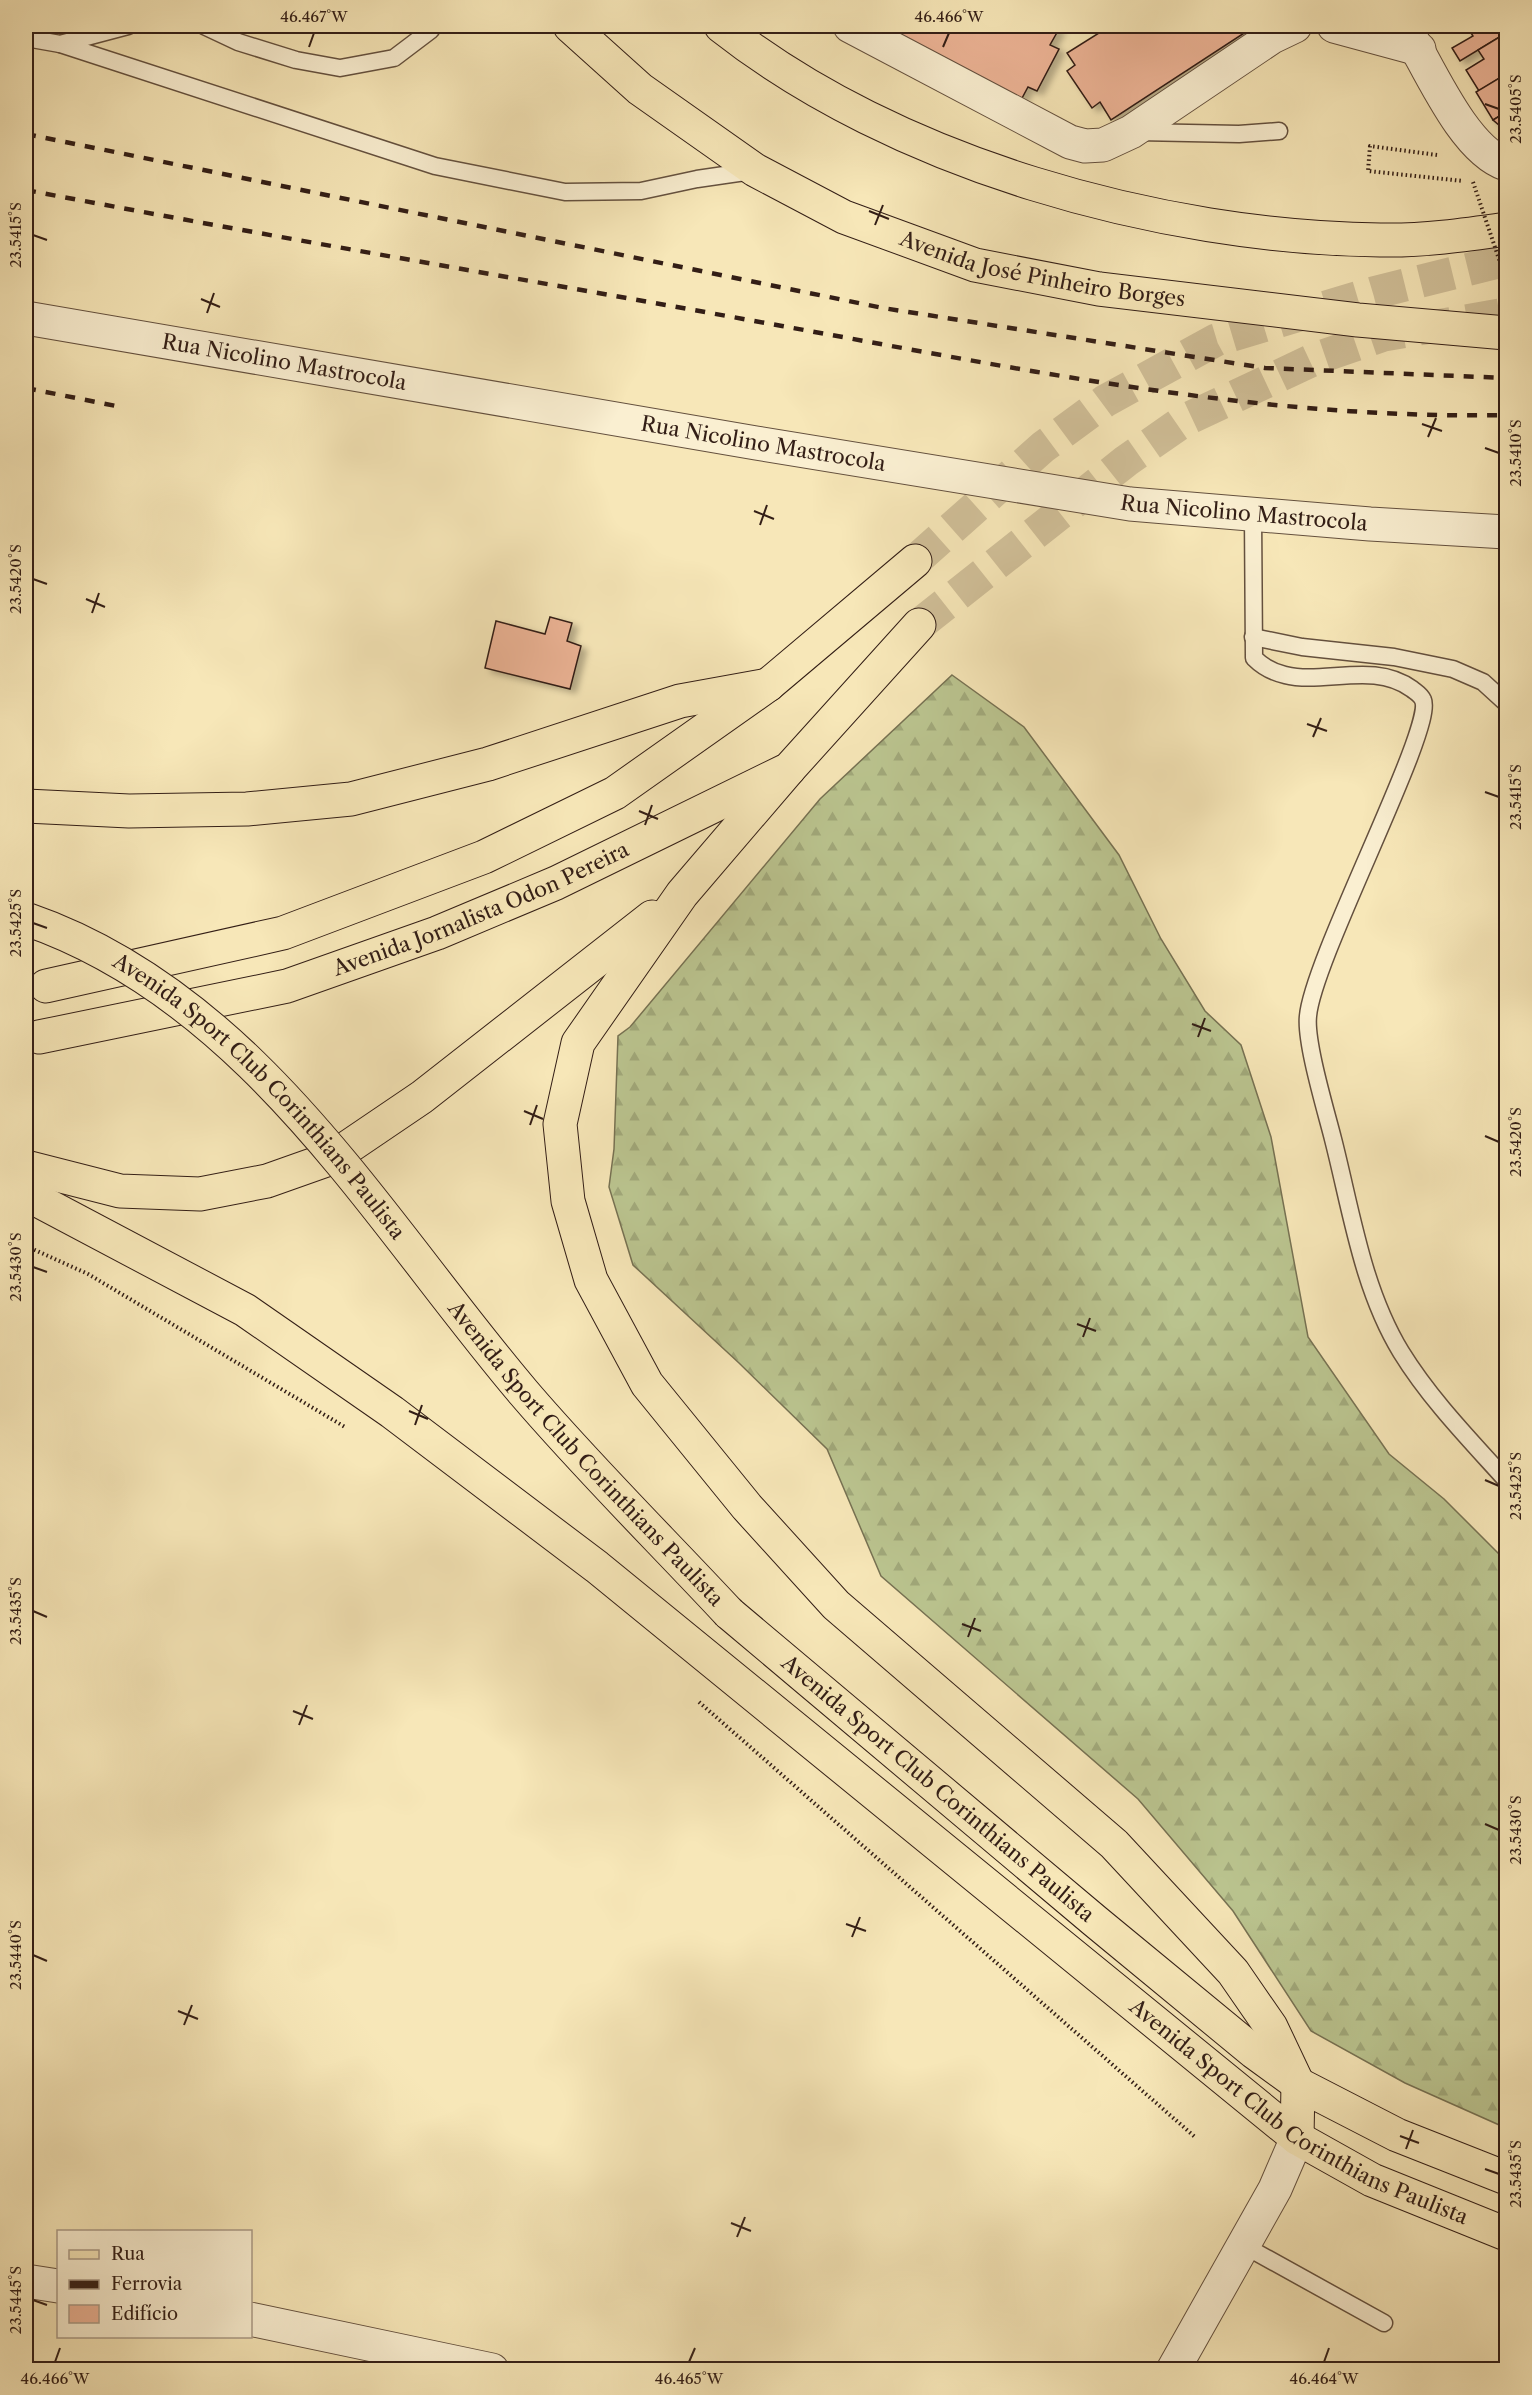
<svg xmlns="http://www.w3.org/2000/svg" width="1532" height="2395" font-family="'Libre Caslon Text',serif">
  <defs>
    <pattern id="forest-firs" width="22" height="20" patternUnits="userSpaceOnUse" patternTransform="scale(1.5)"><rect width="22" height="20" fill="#bbc590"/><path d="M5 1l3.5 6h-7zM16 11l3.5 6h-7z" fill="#a1a97b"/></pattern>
    <filter id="shadow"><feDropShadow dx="6" dy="4" stdDeviation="3" flood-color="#0004"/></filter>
  </defs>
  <rect width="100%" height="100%" fill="#f7e7b8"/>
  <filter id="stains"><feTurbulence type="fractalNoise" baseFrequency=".00333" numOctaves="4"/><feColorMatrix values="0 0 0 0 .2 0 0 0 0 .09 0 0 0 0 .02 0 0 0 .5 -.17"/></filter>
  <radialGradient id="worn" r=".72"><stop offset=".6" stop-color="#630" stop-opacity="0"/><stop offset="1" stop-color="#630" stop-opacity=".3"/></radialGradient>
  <!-- forest -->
  <polygon fill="url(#forest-firs)" stroke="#777253" stroke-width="1.5" points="952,675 1024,727 1119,855 1161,939 1205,1011 1241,1045 1271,1137 1308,1337 1389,1454 1444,1499 1506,1561 1506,2128 1405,2083 1311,2031 1233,1911 1138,1799 881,1576 827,1449 739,1363 633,1265 609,1187 614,1149 618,1036 630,1027 820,799"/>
  <!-- building -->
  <g fill="#ecb395" stroke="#331e16" stroke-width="1.5" filter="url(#shadow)">
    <polygon points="880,26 1051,26 1059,29 1050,45 1059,49 1037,91 1028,87 1021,100"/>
    <polygon points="1110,26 1255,26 1111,120 1100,102 1092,108 1067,71 1075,65 1067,53"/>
    <polygon points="1473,26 1506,26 1506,33 1460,61 1452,48 1473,36 1468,28"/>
    <polygon points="1506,33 1506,74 1479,91 1466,70 1484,59 1478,50"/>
    <polygon points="1506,74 1506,112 1493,120 1476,92"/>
    <polygon points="1506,112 1506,131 1493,120"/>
    <polygon points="550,617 572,623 567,641 581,646 570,689 485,668 496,621 545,634"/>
  </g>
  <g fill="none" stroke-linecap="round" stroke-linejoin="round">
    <!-- trunk-tunnel -->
    <g stroke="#d0bf98" stroke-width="33" stroke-dasharray="33 16" stroke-linecap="butt">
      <polyline points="915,561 1043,447 1105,401 1216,340 1373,293 1506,260"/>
      <polyline points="919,625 1126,461 1185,420 1317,358 1384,335 1506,314"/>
    </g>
    <!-- service casing -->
    <g stroke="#64503e" stroke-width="19">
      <g id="service">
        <polyline points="204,26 238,42 296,60 340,68 394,58 431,30 432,26"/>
        <polyline points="26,38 60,44 128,26"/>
        <polyline points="60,44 435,166 565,192 641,191 697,179 752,171"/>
        <polyline points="1138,132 1239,134 1279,131"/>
        <path d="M1253 514 1254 658C1263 667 1272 672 1285 675 1324 685 1374 661 1412 689 1417 693 1421 695 1423 700 1435 728 1313 958 1308 1016 1305 1042 1326 1111 1333 1139 1351 1209 1362 1288 1401 1352 1430 1399 1469 1439 1506 1480"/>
        <polyline points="1253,637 1302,647 1394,657 1453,669 1483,682 1506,703"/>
        <polyline points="1243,2245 1384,2323"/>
      </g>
    </g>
    <!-- minor casing -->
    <g stroke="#64503e" stroke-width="35">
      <g id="minor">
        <polyline points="850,26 1070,142 1085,146 1103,145 1131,132 1272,37 1295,26"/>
        <polyline points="1334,26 1419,49"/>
        <path d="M1404 26C1428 65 1463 150 1506 164"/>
      </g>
    </g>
    <!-- tertiary casing -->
    <g stroke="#64503e" stroke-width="35">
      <g id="tertiary">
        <path id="s1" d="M26 318 756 443 1130 504 1370 524 1506 532"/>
        <polyline points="26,2281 58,2286"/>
        <polyline points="250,2319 492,2370"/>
        <polyline points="1173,2370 1275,2189 1297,2138"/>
      </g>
    </g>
    <!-- primary casing -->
    <g stroke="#331e16" stroke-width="35">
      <g id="primary">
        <path id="s2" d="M570 26 640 89 755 170 844 217 975 265 1099 289 1358 320 1506 333"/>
        <path d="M721 26C896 164 1159 237 1380 240 1422 241 1465 235 1506 229"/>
        <polyline points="789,769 682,894 578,1043 560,1124 568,1201 591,1280 647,1384 747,1507 836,1605 1114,1844 1233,1972 1271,2027 1298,2084 1297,2138"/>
        <polyline points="26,806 129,811 247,809 351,799 488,764 680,701 768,685"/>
        <polyline points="26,1167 120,1191 200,1194 267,1181 332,1158 422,1097 652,917"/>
        <path id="s3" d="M26 1194 245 1310 392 1412 597 1567 1297 2138 1372 2180 1506 2234"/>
        <path id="s4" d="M729 1613 1095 1921 1254 2052 1298 2084 1397 2135 1506 2178"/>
      </g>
    </g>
    <!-- trunk casing -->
    <g stroke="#331e16" stroke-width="35">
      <g id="trunk">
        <polyline points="46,986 283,933 484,857 615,793 768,685 915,561"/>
        <path id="s5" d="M39 1037 287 986 437 933 556 883 789 769 919 625"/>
      </g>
    </g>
    <!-- path -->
    <g stroke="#331e16" stroke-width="4" stroke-dasharray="1.5 3" stroke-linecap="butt">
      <polyline points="1437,155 1370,146 1368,171 1463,181"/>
      <polyline points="26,1246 88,1274 345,1427"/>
      <polyline points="699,1702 1195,2137"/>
    </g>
    <!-- service -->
    <use href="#service" stroke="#faefd1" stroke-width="16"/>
    <!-- minor -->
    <use href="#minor" stroke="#faefd1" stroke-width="33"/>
    <!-- tertiary -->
    <use href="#tertiary" stroke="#faefd1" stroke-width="33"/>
    <!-- primary -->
    <use href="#primary" stroke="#f7e7b8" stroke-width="33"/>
    <!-- trunk -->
    <use href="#trunk" stroke="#f7e7b8" stroke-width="33"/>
    <!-- rail -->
    <g stroke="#331e16" stroke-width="4.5" stroke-dasharray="10 10" stroke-linecap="butt">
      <polyline points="26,134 883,308 1265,368 1506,378"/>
      <path d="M26 190C277 238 530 280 782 326 1021 369 1262 420 1506 415"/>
      <polyline points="26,388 116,406"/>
    </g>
    <!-- primary-bridge casing -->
    <g stroke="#331e16" stroke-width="35" stroke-linecap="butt">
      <g id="primary-bridge">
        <path id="s6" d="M26 919C253 997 377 1220 524 1393 589 1469 661 1540 729 1613"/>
      </g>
    </g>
    <!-- path-bridge -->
    <polyline stroke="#331e16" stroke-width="4" stroke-dasharray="1.5 3" stroke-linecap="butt" points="1473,182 1506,280"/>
    <!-- primary-bridge -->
    <use href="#primary-bridge" stroke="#f7e7b8" stroke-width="33"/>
  </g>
  <!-- ticks -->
  <path fill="none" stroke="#331e16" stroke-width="2" d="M309 47 314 33M943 47 949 33M1485 104 1499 109M869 211 889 219M875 225 883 205M33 235 47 240M201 299 220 307M207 313 214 293M1422 424 1442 431M1428 437 1436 418M1485 448 1499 453M754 511 774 519M760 525 767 505M33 579 47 584M86 599 105 607M92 613 99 593M1307 724 1327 731M1313 737 1321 718M1485 792 1499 797M639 811 658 819M645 825 652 805M33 923 47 928M1192 1024 1211 1031M1198 1037 1205 1018M524 1111 543 1119M530 1125 537 1105M1485 1136 1499 1142M33 1267 47 1272M1077 1324 1096 1331M1083 1337 1090 1318M409 1411 428 1419M415 1425 422 1405M1485 1480 1499 1486M33 1611 47 1617M962 1624 981 1631M968 1637 975 1618M293 1711 313 1719M299 1725 307 1705M1485 1824 1499 1830M846 1924 866 1931M852 1937 860 1917M33 1955 47 1961M178 2011 198 2019M184 2025 192 2005M1400 2136 1419 2143M1406 2149 1413 2130M1485 2169 1499 2174M731 2223 751 2231M737 2237 745 2217M33 2300 47 2305M55 2362 60 2348M689 2362 695 2348M1324 2362 1329 2348"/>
  <g text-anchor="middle" stroke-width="4.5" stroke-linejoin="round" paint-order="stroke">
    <!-- street labels -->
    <g font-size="21" fill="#331e16" stroke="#faefd1">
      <text dy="7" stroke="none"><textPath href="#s2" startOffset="542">Avenida José Pinheiro Borges</textPath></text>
      <text dy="7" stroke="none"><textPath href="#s1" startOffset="262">Rua Nicolino Mastrocola</textPath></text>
      <text dy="7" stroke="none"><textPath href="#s1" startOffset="748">Rua Nicolino Mastrocola</textPath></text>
      <text dy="7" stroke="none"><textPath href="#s1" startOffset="1234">Rua Nicolino Mastrocola</textPath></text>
      <text dy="7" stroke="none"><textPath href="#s5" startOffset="462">Avenida Jornalista Odon Pereira</textPath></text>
      <text dy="7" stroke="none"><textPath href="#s6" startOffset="298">Avenida Sport Club Corinthians Paulista</textPath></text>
      <text dy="7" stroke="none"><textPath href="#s6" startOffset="784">Avenida Sport Club Corinthians Paulista</textPath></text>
      <text dy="7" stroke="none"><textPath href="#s4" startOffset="273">Avenida Sport Club Corinthians Paulista</textPath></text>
      <text dy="7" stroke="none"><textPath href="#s3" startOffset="1575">Avenida Sport Club Corinthians Paulista</textPath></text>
    </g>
  </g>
  <!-- margin -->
  <rect width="1532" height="2395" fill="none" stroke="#f7e7b8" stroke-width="66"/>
  <!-- legend -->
  <rect x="57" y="2230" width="195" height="108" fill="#faefd1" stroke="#aa9b86" stroke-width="1.5"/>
  <rect x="69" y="2250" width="30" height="9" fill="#f7e7b8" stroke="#aa9b86" stroke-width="1.5"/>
  <text x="111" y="2260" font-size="18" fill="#331e16">Rua</text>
  <rect x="69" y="2280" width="30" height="9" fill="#331e16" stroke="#aa9b86" stroke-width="1.5"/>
  <text x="111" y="2290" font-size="18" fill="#331e16">Ferrovia</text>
  <rect x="69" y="2305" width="30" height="18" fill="#ecb395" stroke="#aa9b86" stroke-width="1.5"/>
  <text x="111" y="2320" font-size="18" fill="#331e16">Edifício</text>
  <rect x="33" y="33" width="1466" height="2329" fill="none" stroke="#331e16" stroke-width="2"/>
  <g font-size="15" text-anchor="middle" fill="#331e16">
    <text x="314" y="22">46.467°W</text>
    <text x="949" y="22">46.466°W</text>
    <text transform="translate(1516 109) rotate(-90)" y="5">23.5405°S</text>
    <text transform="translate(16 235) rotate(-90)" y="5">23.5415°S</text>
    <text transform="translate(1516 453) rotate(-90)" y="5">23.5410°S</text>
    <text transform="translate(16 579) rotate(-90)" y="5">23.5420°S</text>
    <text transform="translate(1516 797) rotate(-90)" y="5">23.5415°S</text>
    <text transform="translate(16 923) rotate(-90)" y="5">23.5425°S</text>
    <text transform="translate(1516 1142) rotate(-90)" y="5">23.5420°S</text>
    <text transform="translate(16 1267) rotate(-90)" y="5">23.5430°S</text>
    <text transform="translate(1516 1486) rotate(-90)" y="5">23.5425°S</text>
    <text transform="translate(16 1611) rotate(-90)" y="5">23.5435°S</text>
    <text transform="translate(1516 1830) rotate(-90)" y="5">23.5430°S</text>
    <text transform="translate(16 1955) rotate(-90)" y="5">23.5440°S</text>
    <text transform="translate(1516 2174) rotate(-90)" y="5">23.5435°S</text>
    <text transform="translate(16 2300) rotate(-90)" y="5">23.5445°S</text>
    <text x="55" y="2384">46.466°W</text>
    <text x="689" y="2384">46.465°W</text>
    <text x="1324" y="2384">46.464°W</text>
  </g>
  <rect width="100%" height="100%" filter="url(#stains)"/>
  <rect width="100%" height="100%" fill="url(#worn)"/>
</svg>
